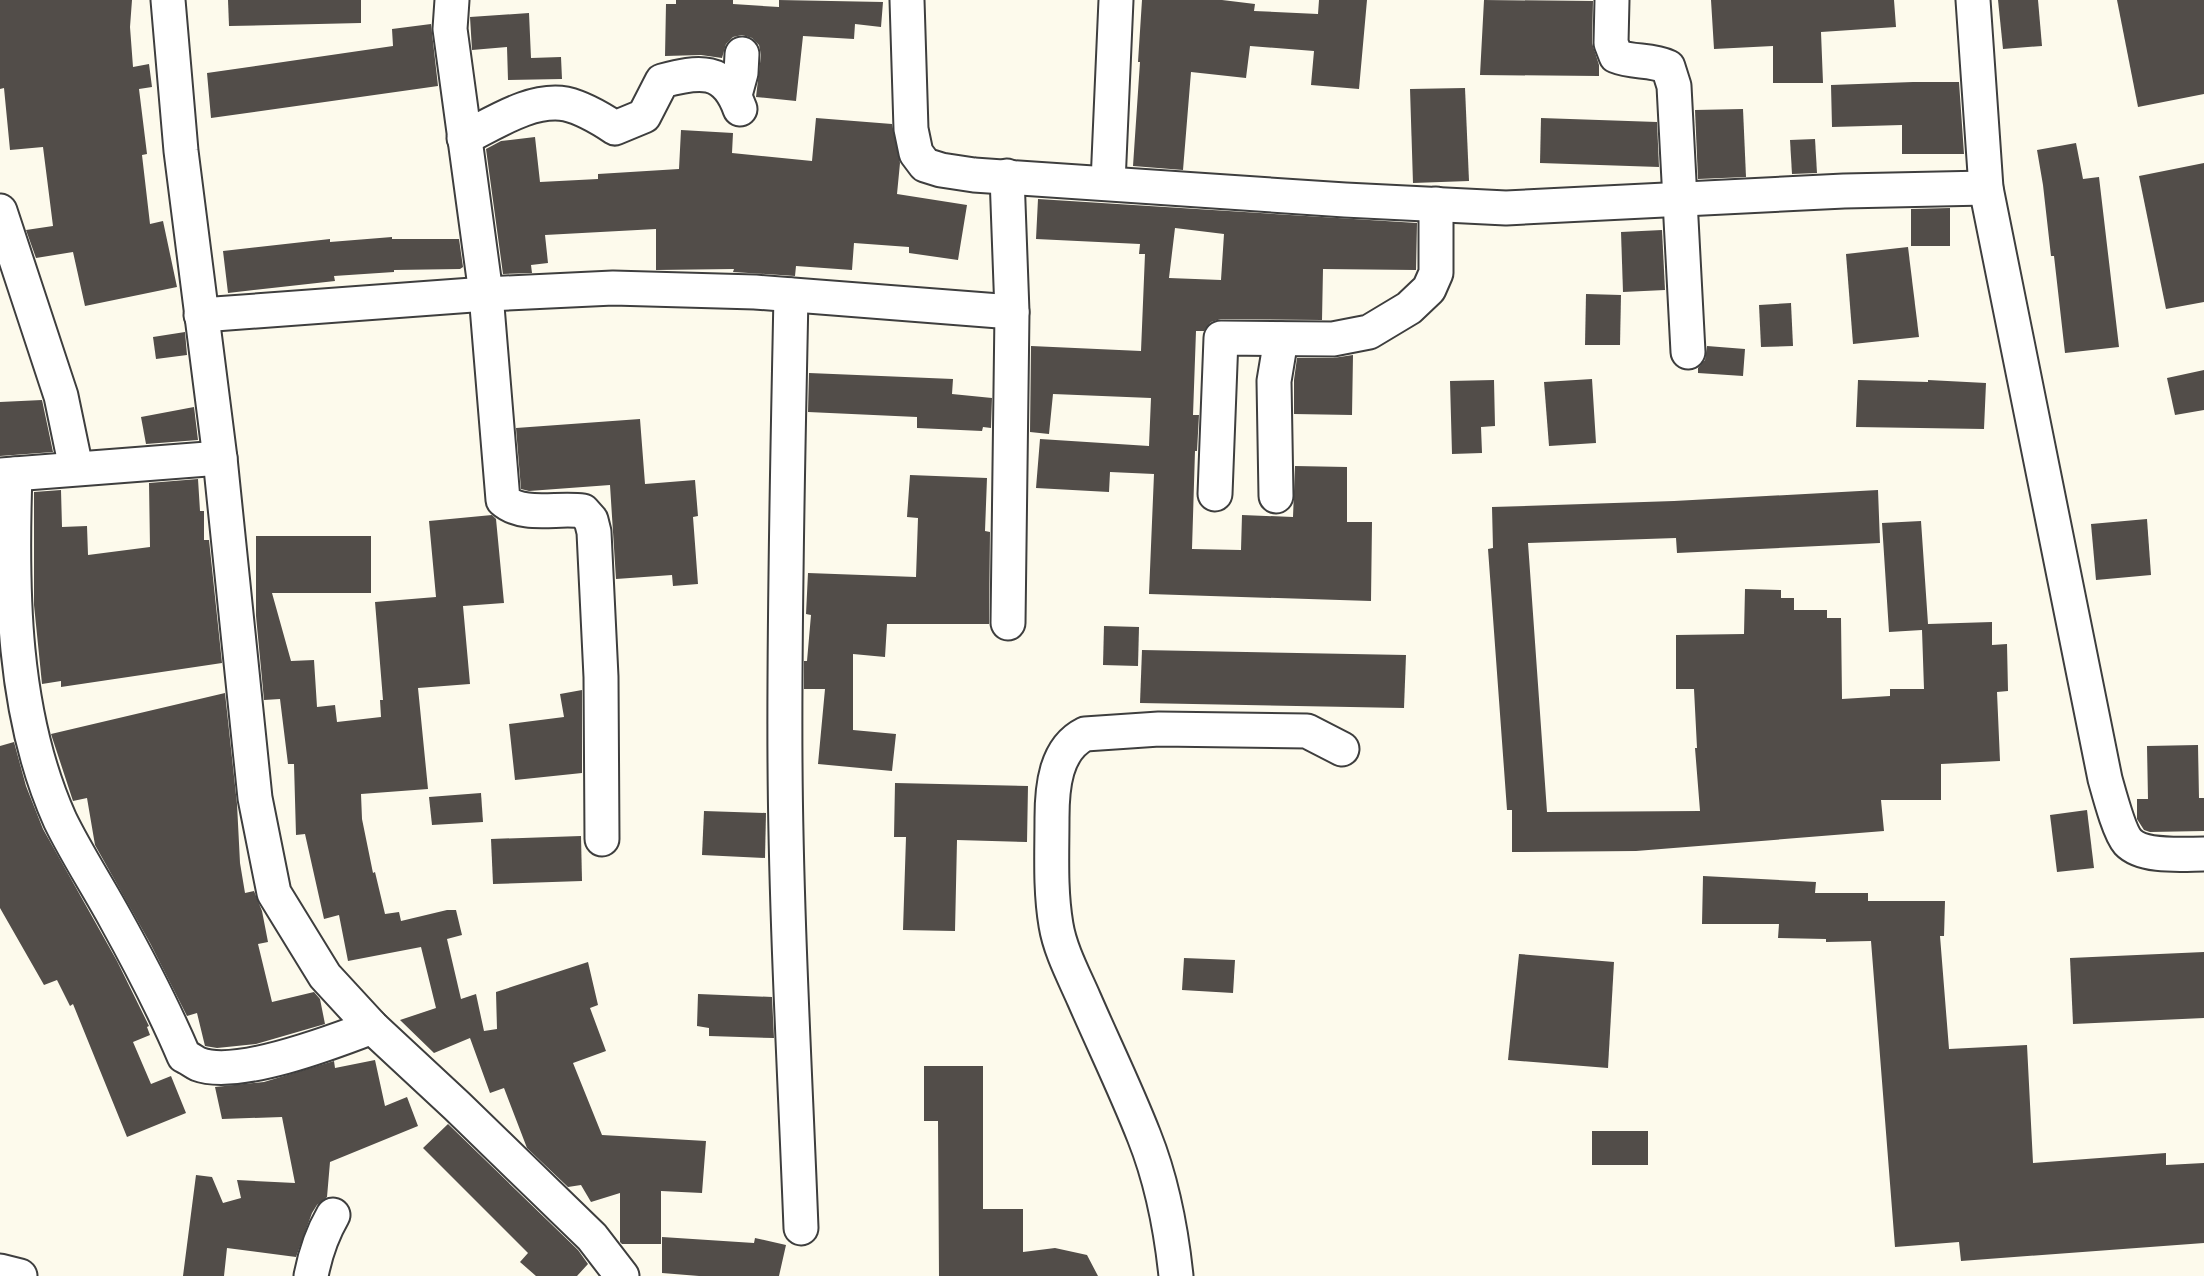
<svg xmlns="http://www.w3.org/2000/svg" width="2204" height="1276" font-family="'Source Serif 4',serif">
  <rect width="100%" height="100%" fill="#fdfaec"/>
  <!-- building -->
  <g fill="#524d49" fill-rule="evenodd">
    <polygon points="0,0 132,0 130,27 133,67 149,64 152,87 139,89 147,154 142,155 150,224 163,221 177,287 85,306 73,252 36,258 26,230 53,226 43,147 10,150 4,88 0,89"/>
    <polygon points="228,0 361,0 361,23 229,26"/>
    <polygon points="676,0 733,0 733,4 779,7 779,0 883,2 881,27 855,24 854,39 803,36 796,101 756,97 761,55 759,45 752,38 742,35 733,37 726,44 722,58 701,55 665,56 666,4 676,4"/>
    <polygon points="1142,0 1222,0 1255,4 1254,11 1318,14 1319,0 1367,0 1359,89 1311,85 1314,51 1250,46 1246,78 1191,72 1183,170 1133,166 1140,62 1138,62"/>
    <polygon points="1484,0 1593,1 1592,43 1599,65 1599,76 1480,75"/>
    <polygon points="1711,0 1894,0 1896,27 1821,32 1823,83 1773,83 1773,46 1714,49"/>
    <polygon points="1998,0 2038,0 2042,46 2003,49"/>
    <polygon points="2117,0 2204,0 2204,94 2138,107"/>
    <polygon points="529,13 531,58 561,57 562,79 508,80 507,47 472,50 470,17"/>
    <polygon points="431,24 438,86 211,118 207,73 393,46 392,29"/>
    <polygon points="1913,82 1959,82 1964,154 1902,154 1902,125 1832,127 1831,85"/>
    <polygon points="1465,88 1469,181 1413,183 1410,89"/>
    <polygon points="1743,109 1746,177 1698,179 1695,110"/>
    <polygon points="816,118 892,124 900,163 897,194 967,205 958,260 909,253 909,247 854,243 852,270 796,266 795,276 733,272 734,269 656,270 656,229 545,235 548,263 531,265 532,273 503,274 486,149 501,141 535,137 540,182 598,179 598,174 679,169 681,130 733,133 732,153 812,161"/>
    <polygon points="1541,118 1657,122 1659,167 1540,163"/>
    <polygon points="1815,139 1817,173 1792,174 1790,140"/>
    <polygon points="2076,143 2083,179 2099,177 2119,347 2065,353 2054,256 2051,256 2043,185 2037,150"/>
    <polygon points="2204,163 2204,302 2166,309 2139,176"/>
    <path d="M1038 199 1417 223 1416 270 1323 269 1322 320 1221 319 1211 322 1204 331H1196L1193 415H1199L1197 451H1195L1192 549 1241 550 1242 515 1293 517 1295 466 1347 467V522H1372L1371 601 1149 594 1154 474 1110 472 1109 492 1036 488 1040 439 1149 446 1151 398 1053 394 1049 434 1030 432 1031 346 1141 351 1145 254H1139L1140 244 1036 239ZM1175 228 1224 234 1221 280 1169 278Z"/>
    <polygon points="1950,208 1950,246 1911,246 1911,209"/>
    <polygon points="1662,230 1665,290 1623,292 1621,232"/>
    <polygon points="392,237 392,239 459,239 463,267 460,269 394,270 394,272 334,276 335,281 228,293 223,251 330,239 330,242"/>
    <polygon points="1908,247 1919,337 1853,344 1846,254"/>
    <polygon points="1586,294 1621,295 1620,345 1585,345"/>
    <polygon points="1791,303 1793,346 1761,347 1759,305"/>
    <polygon points="185,332 187,355 156,359 153,337"/>
    <polygon points="1707,346 1745,349 1743,376 1698,373 1698,368 1705,360"/>
    <polygon points="1353,355 1352,415 1294,414 1294,380 1297,358 1333,358"/>
    <polygon points="2204,370 2204,410 2175,415 2167,378"/>
    <polygon points="809,373 953,379 952,394 992,398 991,428 983,427 982,431 917,428 917,417 808,412"/>
    <polygon points="1592,379 1596,443 1549,446 1544,382"/>
    <polygon points="1494,380 1495,426 1481,427 1482,453 1452,454 1450,381"/>
    <polygon points="1858,380 1928,382 1928,380 1986,383 1984,429 1856,427"/>
    <polygon points="42,400 53,452 0,456 0,402"/>
    <polygon points="194,407 198,440 146,444 141,417"/>
    <polygon points="640,419 645,484 695,480 698,516 693,517 698,584 673,586 672,575 616,579 610,485 529,491 521,489 516,428"/>
    <polygon points="910,475 987,478 985,531 990,532 989,624 887,624 885,657 853,654 853,730 896,734 892,771 818,764 825,689 804,689 804,661 807,661 811,615 806,614 808,573 916,577 918,518 907,517"/>
    <polygon points="198,479 200,511 204,511 204,540 209,540 222,663 61,687 61,681 42,684 34,605 34,492 61,490 62,527 87,526 88,555 150,547 149,483"/>
    <polygon points="1878,490 1880,543 1677,553 1676,538 1528,543 1547,812 1700,811 1695,748 1697,748 1694,689 1676,689 1676,635 1744,634 1745,589 1781,590 1781,598 1794,598 1794,610 1827,610 1827,618 1841,618 1842,699 1890,696 1890,689 1924,689 1922,630 1889,632 1882,523 1921,521 1928,624 1992,622 1992,645 2007,644 2008,691 1997,692 2000,761 1941,764 1941,800 1881,800 1884,831 1636,851 1512,852 1512,810 1507,810 1488,549 1493,548 1492,507 1674,501"/>
    <polygon points="492,515 496,519 504,603 463,606 470,684 418,688 428,789 361,794 362,819 373,873 375,872 385,914 399,912 401,921 447,910 456,910 462,935 447,939 461,999 476,994 484,1031 497,1029 496,992 588,962 598,1005 590,1008 606,1051 573,1063 602,1135 706,1141 702,1193 661,1191 661,1244 622,1244 620,1242 620,1193 591,1202 581,1185 568,1187 527,1148 504,1088 490,1093 470,1038 434,1053 400,1020 436,1008 421,947 348,961 339,915 324,919 305,834 296,835 294,764 288,764 280,699 264,700 256,616 256,536 371,536 371,593 272,593 291,661 314,660 317,707 335,705 337,722 381,717 380,700 383,700 375,602 436,597 429,521"/>
    <polygon points="2147,519 2151,575 2096,580 2091,524"/>
    <polygon points="1104,626 1139,627 1138,666 1103,665"/>
    <polygon points="1142,650 1406,655 1404,708 1140,703"/>
    <polygon points="582,690 582,773 515,780 509,724 564,717 560,694"/>
    <polygon points="225,693 237,804 240,863 245,893 254,891 262,911 268,942 258,944 272,1002 314,992 320,999 325,1024 256,1044 217,1048 205,1046 197,1013 187,1016 150,943 95,845 87,798 73,801 51,734"/>
    <polygon points="14,742 26,786 43,829 117,961 149,1026 147,1027 150,1035 133,1042 151,1084 171,1076 186,1113 127,1137 73,1004 70,1006 57,980 44,985 0,908 0,746"/>
    <polygon points="2198,745 2199,798 2204,798 2204,831 2150,832 2144,830 2137,819 2137,799 2148,799 2147,746"/>
    <polygon points="895,783 1028,786 1027,842 957,840 955,931 903,930 906,837 894,837"/>
    <polygon points="481,793 483,822 432,825 429,797"/>
    <polygon points="2087,810 2094,868 2057,872 2050,815"/>
    <polygon points="704,811 766,813 765,858 702,855"/>
    <polygon points="581,836 582,881 493,884 491,839"/>
    <polygon points="1703,876 1816,882 1815,893 1868,893 1868,901 1945,901 1944,936 1940,936 1949,1049 2027,1045 2033,1163 2166,1153 2166,1165 2204,1163 2204,1243 1961,1261 1959,1242 1895,1247 1871,941 1826,942 1826,939 1778,938 1779,924 1702,924"/>
    <polygon points="2204,952 2204,1018 2073,1024 2070,958"/>
    <polygon points="1519,954 1614,962 1608,1068 1508,1060"/>
    <polygon points="1184,958 1235,960 1233,993 1182,990"/>
    <polygon points="698,994 772,997 774,1038 709,1036 709,1028 697,1026"/>
    <polygon points="375,1060 385,1106 407,1097 418,1126 330,1162 327,1197 317,1205 312,1213 296,1257 227,1248 224,1276 183,1276 196,1175 212,1177 223,1203 241,1198 237,1180 295,1183 282,1117 222,1119 215,1087 264,1082 334,1061 335,1068"/>
    <polygon points="924,1066 983,1066 983,1209 1023,1209 1023,1252 1055,1248 1087,1255 1098,1276 939,1276 938,1121 924,1121"/>
    <polygon points="448,1124 578,1250 588,1264 577,1276 536,1276 520,1262 528,1253 423,1148"/>
    <rect x="1592" y="1131" width="56" height="34"/>
    <polygon points="662,1237 754,1243 755,1238 786,1245 779,1276 699,1276 662,1273"/>
  </g>
  <g fill="none" stroke-linecap="round" stroke-linejoin="round">
    <!-- minor casing -->
    <g stroke="#3e3e3e" stroke-width="37">
      <g id="minor">
        <polyline points="168,0 181,151 220,458 255,798 274,893 325,976 372,1027 457,1106 592,1237 622,1276"/>
        <path d="M452 0 450 29 486 294 503 500C523 518 558 507 583 511L591 520 594 532 601 677 602 839"/>
        <polyline points="907,0 911,129 916,153 925,165 941,170 974,175 1345,200 1506,208 1844,191 1986,188"/>
        <path d="M1612 0 1611 43 1616 56C1633 63 1651 59 1668 67L1674 86 1688 352"/>
        <path d="M1973 0 1986 188 2105 779C2109 793 2119 832 2128 842 2143 858 2184 854 2204 854"/>
        <polyline points="735,95 741,73 742,54"/>
        <path d="M464 138C495 123 531 98 566 104 583 108 600 118 615 128L644 116 662 81C699 71 725 67 740 109"/>
        <polyline points="1007,176 1012,312 1008,623"/>
        <polyline points="1108,183 1116,0"/>
        <polyline points="0,211 61,396 76,468"/>
        <path d="M791 295C788 450 784 606 785 762 786 917 795 1073 801 1228"/>
        <polyline points="201,315 486,294 613,288 755,292 1012,312"/>
        <path d="M15 474C11 589 12 713 60 820 76 853 97 885 115 918 140 963 164 1009 184 1056 189 1058 194 1062 198 1064 237 1079 333 1042 372 1027"/>
        <polyline points="0,475 220,458"/>
        <polyline points="1215,494 1221,338 1333,339 1369,332 1409,308 1429,289 1436,273 1436,204"/>
        <polyline points="1276,496 1274,381 1281,339"/>
        <polyline points="0,1271 20,1276"/>
        <path d="M311 1276C315 1255 322 1234 333 1215"/>
        <path d="M1176 1276C1171 1228 1162 1181 1144 1136 1126 1090 1104 1045 1084 999 1074 976 1060 950 1056 925 1050 890 1052 853 1052 818 1052 788 1055 749 1085 734L1159 729 1307 731 1342 749"/>
      </g>
    </g>
    <!-- minor -->
    <use href="#minor" stroke="#fff" stroke-width="33"/>
  </g>
</svg>
